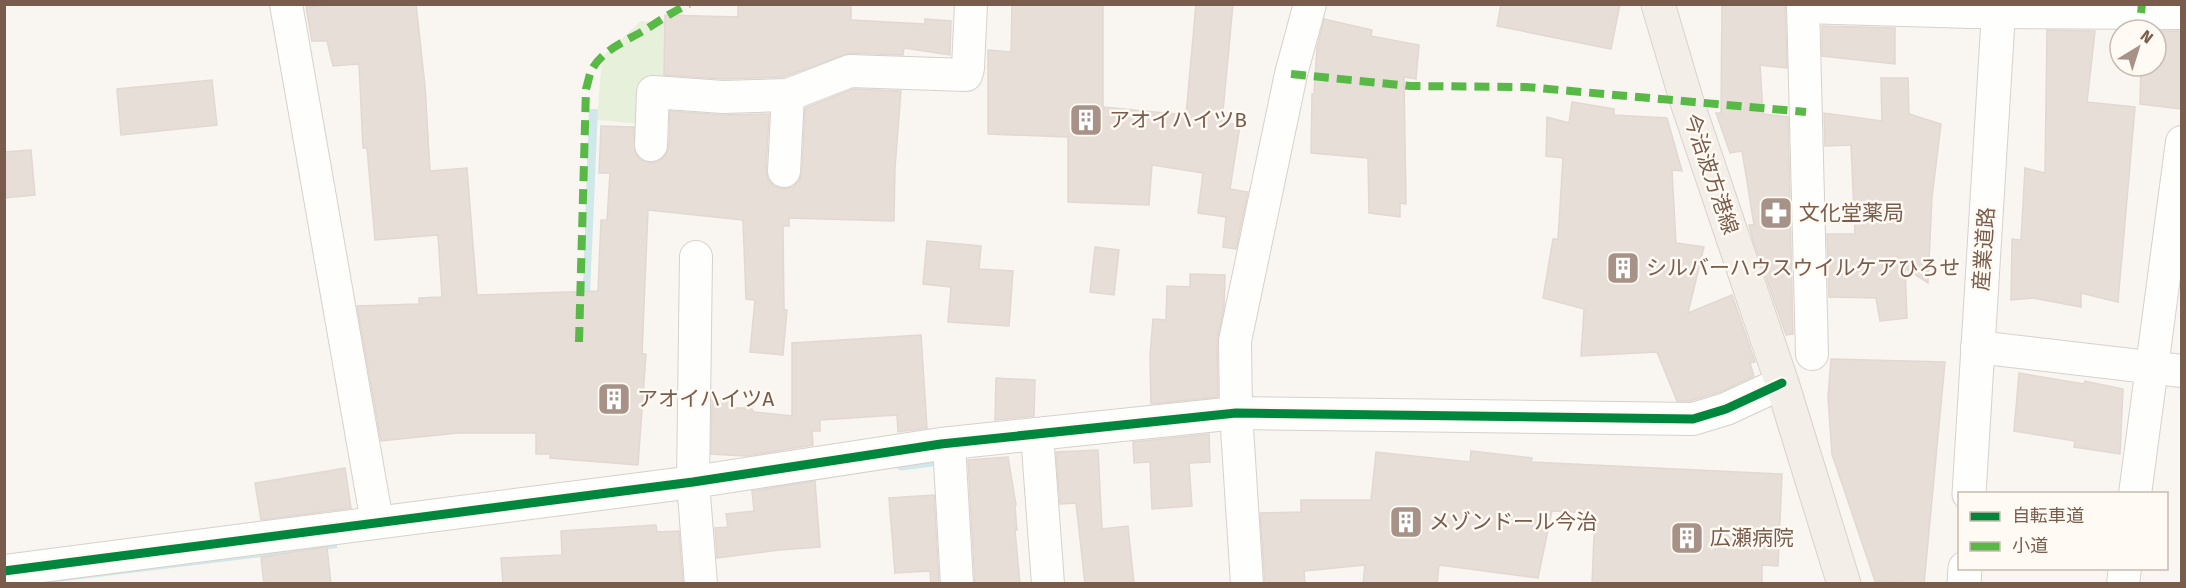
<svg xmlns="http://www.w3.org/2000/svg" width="2186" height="588" font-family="'Fira Sans','Noto Sans JP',sans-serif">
  <rect width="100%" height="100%" fill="#f9f5f0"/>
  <!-- green -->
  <polygon fill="#e7f0db" points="641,21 670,23 665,95 641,124 597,120 602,57"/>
  <!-- water -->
  <g fill="#d0e8ea">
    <polygon points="589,109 598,109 589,317 582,317"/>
    <polygon points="337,538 337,548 48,583 5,583"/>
  </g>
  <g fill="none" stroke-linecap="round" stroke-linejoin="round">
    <!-- stream -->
    <polyline stroke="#d0e8ea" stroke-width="9" points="901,466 932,462"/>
  </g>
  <!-- building -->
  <g fill="#e6ded7" stroke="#e2d8d2" stroke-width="1.5">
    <polygon points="339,4 416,4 425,86 430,171 467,168 477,295 598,291 601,220 607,220 610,173 599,173 601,126 634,127 635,153 641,160 651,163 660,161 666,154 669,146 670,111 722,115 769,114 766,171 768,179 774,186 784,189 793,187 799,181 802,173 805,108 853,89 901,91 895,167 894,221 789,218 789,226 783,226 784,310 787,310 783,355 750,352 755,300 746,299 743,220 648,210 642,354 646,354 638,465 550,458 550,454 536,454 536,433 458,433 381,441 357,306 419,304 419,298 442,297 438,235 375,240 367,148 363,148 359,64 333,66 327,41 312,41 306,7"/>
    <polygon points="738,4 851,4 851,20 925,24 925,19 951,21 950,55 904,48 903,55 850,53 784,77 723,79 664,75 665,15 738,17"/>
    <polygon points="1012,4 1103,4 1103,107 1186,115 1196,4 1233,4 1222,122 1240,125 1230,189 1248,192 1236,249 1223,247 1226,217 1198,213 1203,173 1152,165 1149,205 1068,202 1068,137 988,134 988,50 1011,52"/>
    <polygon points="1501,4 1620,4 1611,49 1497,26"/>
    <polygon points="1722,4 1785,4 1787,68 1760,65 1763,114 1788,117 1793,334 1786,335 1753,240 1749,225 1754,225 1742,151 1730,153 1716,113 1721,113"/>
    <polygon points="1324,19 1372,30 1371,36 1419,45 1416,79 1404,77 1406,204 1400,203 1400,217 1369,213 1368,158 1311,153 1312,94 1314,94 1317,48"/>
    <polygon points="1822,26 1895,28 1895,64 1822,56"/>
    <polygon points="2047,30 2095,31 2087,102 2135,107 2118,302 2081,293 2081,307 2033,298 2011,300 2012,239 2021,240 2025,168 2045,173"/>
    <polygon points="2156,31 2181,31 2181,109 2140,104 2141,66 2156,66"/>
    <polygon points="1881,78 1908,78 1909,114 1941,124 1932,197 1928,283 1905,268 1907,318 1880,321 1876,298 1829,297 1827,234 1855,234 1851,145 1825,146 1824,113 1882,121"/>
    <polygon points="212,80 217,125 121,135 117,89"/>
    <polygon points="1572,102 1614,109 1614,115 1667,118 1682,171 1672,170 1676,243 1704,247 1688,313 1732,295 1755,362 1750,363 1754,376 1720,392 1690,401 1677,401 1657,352 1581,356 1584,309 1543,298 1553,239 1558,239 1563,158 1546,156 1547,117 1569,123"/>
    <polygon points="31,150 35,195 4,198 4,152"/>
    <polygon points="927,241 981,246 979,269 1013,271 1009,326 948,322 951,287 923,284"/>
    <polygon points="1095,247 1119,250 1114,295 1090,292"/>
    <polygon points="1190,274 1225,275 1224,308 1217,341 1218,397 1151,404 1150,356 1153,319 1166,320 1167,286 1190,287"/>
    <polygon points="921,335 927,428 898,432 897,415 820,420 820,431 812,431 813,445 746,456 711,454 712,400 732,401 732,408 751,408 754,412 792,416 792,343"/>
    <polygon points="1831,359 1945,362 1924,584 1875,581 1832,454 1828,397"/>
    <polygon points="2019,373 2084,384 2085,381 2123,389 2120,454 2074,447 2075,441 2014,431"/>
    <polygon points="996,378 1035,380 1034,416 995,420"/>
    <polygon points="1209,434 1210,462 1189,463 1192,506 1152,509 1150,462 1134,463 1133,442"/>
    <polygon points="1098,450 1102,529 1128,526 1134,584 1085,584 1076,503 1060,504 1056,452"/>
    <polygon points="1471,451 1532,458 1531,462 1782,474 1778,566 1762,565 1762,584 1592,584 1595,513 1552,511 1538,578 1439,565 1437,584 1363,584 1365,565 1304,571 1305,584 1265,584 1260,513 1301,512 1301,500 1371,500 1376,452 1470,462"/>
    <polygon points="1008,457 1016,505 1015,506 1017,530 1015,530 1020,584 975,584 968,460"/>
    <polygon points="345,468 351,508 261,520 255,483"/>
    <polygon points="815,481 820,547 779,550 717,558 715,528 728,527 726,514 754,511 752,491"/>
    <polygon points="934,495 939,584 931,584 930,571 895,573 889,498"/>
    <polygon points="656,525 657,532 679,531 683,584 503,584 501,558 562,555 561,531"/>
    <polygon points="327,547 331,584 264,584 261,557"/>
  </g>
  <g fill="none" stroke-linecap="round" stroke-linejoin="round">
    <!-- minor casing -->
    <g stroke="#d7d1cb" stroke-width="34">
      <g id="minor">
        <polyline points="286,4 377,522"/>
        <polyline points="1803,4 1812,354"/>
        <polyline points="1803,7 1972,12 2182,13"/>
        <polyline points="651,145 653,92 723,97 788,95 850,71 966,75 968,68 971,4"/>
        <polyline points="784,171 788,95"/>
        <polyline points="696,257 693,482 701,584"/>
        <polyline points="1977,347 2182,371"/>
        <polyline points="1037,434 1048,584"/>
        <polyline points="949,444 957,584"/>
        <polyline points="2135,494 2182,142"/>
        <polyline points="4,571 693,482 941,444 1236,413 1693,419 1726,409 1782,383"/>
        <polyline points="1247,584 1236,413 1235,341 1291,74 1310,4"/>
        <polyline points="2123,584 2125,568"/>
      </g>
    </g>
    <!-- tertiary casing -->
    <g stroke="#d7d1cb" stroke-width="35">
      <g id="tertiary">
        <polyline points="1969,494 1999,4"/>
        <polyline points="1964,584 1965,568"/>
      </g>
    </g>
    <!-- primary casing -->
    <g stroke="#dad1cc" stroke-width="35">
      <polyline id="primary" points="1658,4 1687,102 1782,383 1844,584"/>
    </g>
    <!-- minor -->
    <use href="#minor" stroke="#fefefd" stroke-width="32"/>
    <!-- tertiary -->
    <use href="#tertiary" stroke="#fefefd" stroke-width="33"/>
    <!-- primary -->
    <use href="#primary" stroke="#f3eee8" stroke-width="33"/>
    <!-- quiet -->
    <g stroke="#58b947" stroke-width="8" stroke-dasharray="15 8" stroke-linecap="butt">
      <polyline points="2141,13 2142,4"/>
      <polyline points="1291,74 1410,86 1526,87 1806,112"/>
      <path d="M579 342 586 89C588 83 589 76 591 71 602 49 629 40 648 28 662 19 674 11 689 4"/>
    </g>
    <!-- cycleway casing -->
    <g stroke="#fffaf3" stroke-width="13">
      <polyline id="cycleway" points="4,571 693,482 941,444 1236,413 1693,419 1726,409 1782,383"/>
    </g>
    <!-- cycleway -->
    <use href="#cycleway" stroke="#00873e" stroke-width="9"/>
  </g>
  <!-- icons -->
  <defs>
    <g id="building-square" transform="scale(1.725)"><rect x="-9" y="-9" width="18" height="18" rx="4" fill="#a69286" stroke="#fffaf3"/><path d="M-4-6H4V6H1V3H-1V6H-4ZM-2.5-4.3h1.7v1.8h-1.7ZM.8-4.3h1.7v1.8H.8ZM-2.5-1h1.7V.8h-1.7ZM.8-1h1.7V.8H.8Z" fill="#fff"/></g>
    <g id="pharmacy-square" transform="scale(1.725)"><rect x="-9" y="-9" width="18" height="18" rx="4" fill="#a69286" stroke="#fffaf3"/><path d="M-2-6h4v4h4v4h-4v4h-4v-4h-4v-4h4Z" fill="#fff"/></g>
  </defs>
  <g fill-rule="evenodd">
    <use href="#building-square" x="1086" y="120"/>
    <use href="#pharmacy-square" x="1776" y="213"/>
    <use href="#building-square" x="1623" y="268"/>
    <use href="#building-square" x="614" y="399"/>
    <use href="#building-square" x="1406" y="522"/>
    <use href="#building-square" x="1687" y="538"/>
  </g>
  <g text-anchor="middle" stroke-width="5" stroke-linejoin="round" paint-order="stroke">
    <!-- poi labels -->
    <g font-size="21" fill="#7a5c4d" stroke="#fffaf3" text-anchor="start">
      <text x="1109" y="127">アオイハイツB</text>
      <text x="1799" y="220">文化堂薬局</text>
      <text x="1646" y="275">シルバーハウスウイルケアひろせ</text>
      <text x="637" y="406">アオイハイツA</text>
      <text x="1429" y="529">メゾンドール今治</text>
      <text x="1710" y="545">広瀬病院</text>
    </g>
    <!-- street labels -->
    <g font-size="21" fill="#7a5c4d" stroke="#fffaf3">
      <text transform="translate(1711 174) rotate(71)" y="7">今治波方港線</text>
      <text transform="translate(1984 249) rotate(-86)" y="7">産業道路</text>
    </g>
  </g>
  <!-- border -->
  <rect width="2186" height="588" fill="none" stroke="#7a5c4d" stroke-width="12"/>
  <!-- legend -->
  <rect x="1958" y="492" width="210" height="78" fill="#fffaf3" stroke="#cabbb1" stroke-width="1.5"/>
  <rect x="1970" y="512" width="30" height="9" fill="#00873e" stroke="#cabbb1" stroke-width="1.5"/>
  <text x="2012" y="522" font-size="18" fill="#7a5c4d">自転車道</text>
  <rect x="1970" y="542" width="30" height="9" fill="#58b947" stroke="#cabbb1" stroke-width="1.5"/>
  <text x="2012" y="552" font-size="18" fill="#7a5c4d">小道</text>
  <!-- north arrow -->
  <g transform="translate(2138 48) rotate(38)"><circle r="28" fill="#fffaf3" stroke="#cabbb1" stroke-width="1.5"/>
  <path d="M0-4.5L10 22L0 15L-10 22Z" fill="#a69286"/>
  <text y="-9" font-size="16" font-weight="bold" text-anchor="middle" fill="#7a5c4d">N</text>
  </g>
</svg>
